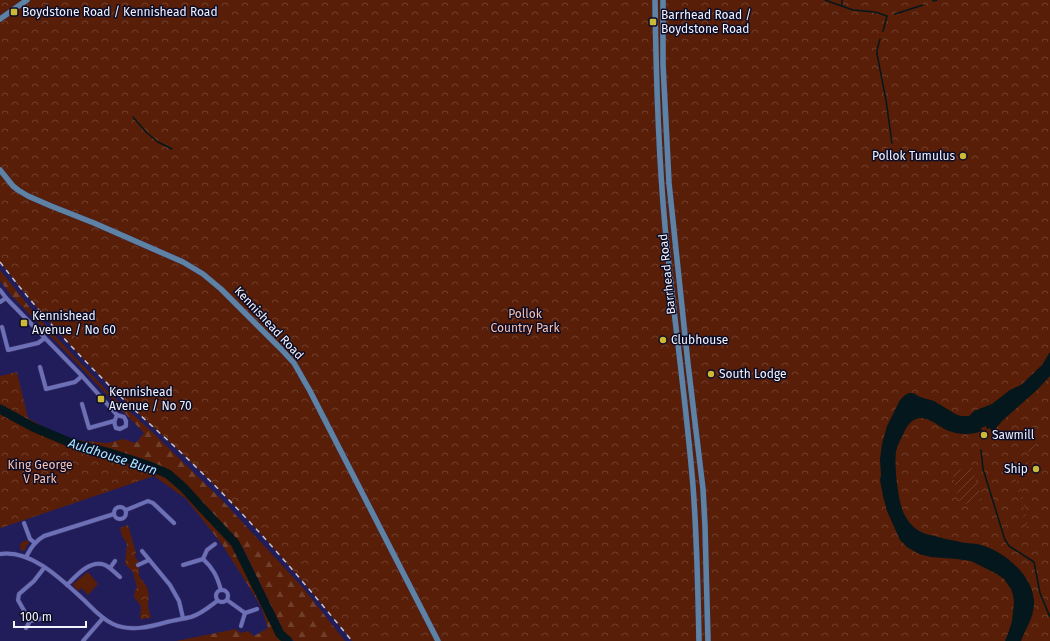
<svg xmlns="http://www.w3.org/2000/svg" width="1050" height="641" font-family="'Fira Sans',sans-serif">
  <defs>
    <pattern id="forest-firs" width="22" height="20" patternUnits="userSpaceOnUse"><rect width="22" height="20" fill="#581e07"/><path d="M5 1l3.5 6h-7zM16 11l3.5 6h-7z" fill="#703f2c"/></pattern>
    <pattern id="park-crowns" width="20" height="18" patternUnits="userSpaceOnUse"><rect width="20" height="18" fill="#581e07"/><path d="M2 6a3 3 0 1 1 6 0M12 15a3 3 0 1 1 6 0" fill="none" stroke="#703f2c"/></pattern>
    <pattern id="garden-furrows" width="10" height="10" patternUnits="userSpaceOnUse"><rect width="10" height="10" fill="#581e07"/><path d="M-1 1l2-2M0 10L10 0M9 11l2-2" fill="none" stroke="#703f2c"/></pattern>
  </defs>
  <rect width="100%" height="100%" fill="#211d5b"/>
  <!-- grass -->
  <g fill="#581e07">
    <polygon points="28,540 29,542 24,551 20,550 21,547 19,546 22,542"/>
    <polygon points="88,572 98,584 88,595 81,588 78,591 73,585 74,583"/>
  </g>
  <!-- forest -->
  <g fill="url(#forest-firs)">
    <path d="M0 270 35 314 70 352 110 394 150 430 222 500 304 589 345 641H294L285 634 254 571 243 548 173 474C156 466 135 458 117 453 99 448 81 444 63 438L75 440 108 443 123 439 136 443 144 433 12 296 0 281Z"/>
    <polygon points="0,414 68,443 137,465 156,472 175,483 233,544 253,581 278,635 287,641 176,641 236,629 240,633 248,631 254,636 268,628 261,607 248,585 221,543 186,499 154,476 0,528"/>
  </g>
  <!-- park -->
  <g fill="url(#park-crowns)">
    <path d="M0 0H1050V641H352C303 581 253 522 197 468 171 442 143 419 117 393 75 352 36 309 0 262Z"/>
    <polygon points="17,372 28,418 63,438 153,476 0,528 0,376"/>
    <polygon points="128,525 136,553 135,557 139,562 139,576 147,587 149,595 148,607 151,618 140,619 141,606 134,597 135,590 137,588 133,572 125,564 127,544 122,536 120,528"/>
  </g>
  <!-- garden -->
  <g fill="url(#garden-furrows)">
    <polygon points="1033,439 1037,441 1032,452 1029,452 1027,451 1030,446 1029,445"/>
    <path d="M1024 458 1029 460 1022 475C1016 475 1015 470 1013 465L1016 466 1019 462H1021Z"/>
    <polygon points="972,467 982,500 960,505 952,471"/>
    <path d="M1016 480 1019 481 1025 505V512L1028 526H1026L1022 511C1025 507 1025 501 1020 499Z"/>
  </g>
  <!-- water -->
  <path fill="#03171d" d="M1050 352V376L1037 390 1002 421 992 433 990 428 987 429 986 426 981 428 982 431C972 435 959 435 949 431 940 428 927 414 916 419 910 421 905 429 903 435 900 440 897 446 896 452 894 467 898 501 904 514 907 520 911 525 916 529 922 533 928 535 935 536 942 538 949 540 956 541 963 543 970 543 977 544 1002 549 1035 576 1034 604 1033 620 1026 627 1021 641H1005L1009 631 1012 621 1014 602 1013 595 1011 589 1004 579 997 574 971 561 957 559 931 557 919 554 907 547 900 540 887 511 883 496 880 480 881 475 880 459 882 444 887 426 900 400 905 395 909 393H913L920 397 934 401 957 415 962 416H969L974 411 992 404 1010 390 1021 385 1042 365Z"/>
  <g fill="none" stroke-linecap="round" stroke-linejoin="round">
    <!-- stream -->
    <g stroke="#03171d" stroke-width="1.5">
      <polyline points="825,0 853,10 875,12 887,16 883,31"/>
      <polyline points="842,0 842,6"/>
      <polyline points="933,1 937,0"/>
      <polyline points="895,14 923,5"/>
      <polyline points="880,39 877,50 877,54 886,100 892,143"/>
      <polyline points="133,117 147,133 158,142 172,149"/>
      <polyline points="981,450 983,469 1005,540 1009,546 1034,562 1040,593 1050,617"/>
    </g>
    <!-- river -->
    <polyline stroke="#03171d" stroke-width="9" points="0,409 33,427 71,443 107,452 147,465 168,474 184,488 203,509 235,543 280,634 288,641"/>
    <!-- street casing -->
    <g stroke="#3c3164" stroke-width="5">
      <g id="street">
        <path d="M0 290 6 298 82 376 117 415 124 417 126 421V426L120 429 116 428C113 422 115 420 117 415"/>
        <polyline points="0,302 6,298"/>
        <polyline points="2,327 8,350 38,343 45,338"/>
        <polyline points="40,367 46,389 75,382 82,376"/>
        <polyline points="82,404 89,428 114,421"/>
        <circle cx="120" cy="513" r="6"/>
        <polyline points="126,510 148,501 153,503 174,523"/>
        <polyline points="24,523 30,539 35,543"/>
        <polyline points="142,551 170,585 179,601 183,618"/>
        <path d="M0 554C32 549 63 581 85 601 94 610 102 619 113 624 130 632 150 627 167 622 175 620 183 619 191 617 201 614 209 607 217 601"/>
        <path d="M26 557C31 548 35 541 44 536L114 514"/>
        <path d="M203 559C213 568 217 576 221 590"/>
        <polyline points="138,565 149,560"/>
        <polyline points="183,565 203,559 207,550 215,544"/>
        <polyline points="110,568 115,561"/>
        <path d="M67 585C76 576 90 559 105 565 111 568 115 573 120 577"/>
        <circle cx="222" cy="596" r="6"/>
        <polyline points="227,600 245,613"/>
        <polyline points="30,621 44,618"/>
        <polyline points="241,626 245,613 257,609"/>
        <polyline points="26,628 30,621 18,600 19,594 34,581 44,568"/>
        <polyline points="83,641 103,618"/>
      </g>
    </g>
    <!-- secondary casing -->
    <g stroke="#3c3164" stroke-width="6">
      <g id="secondary">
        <path d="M655 0C656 75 658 151 665 226 673 313 686 399 693 486 697 538 698 589 699 641"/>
        <polyline points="663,0 663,64 669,183 688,364 703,489 705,526 708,641"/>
        <polyline points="0,19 27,0"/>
        <polyline points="0,170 13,186 18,190 28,196 51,206 94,223 183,262 203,274 221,289 281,349 294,363 310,391 438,641"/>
      </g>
    </g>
    <!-- street -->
    <use href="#street" stroke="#6c70b6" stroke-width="4"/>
    <!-- secondary -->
    <use href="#secondary" stroke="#5d82a3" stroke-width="5.5"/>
    <!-- rail -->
    <path stroke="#c2c2d6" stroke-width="1.5" stroke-dasharray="5 5" stroke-linecap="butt" d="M0 262C36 309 75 352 117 393 143 419 171 442 197 468 253 522 303 581 352 641"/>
  </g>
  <!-- markers -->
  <g fill="#cdb938" stroke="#0d0d28" stroke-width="1.5">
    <rect x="10" y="8" width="8" height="8" rx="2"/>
    <rect x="649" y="18" width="8" height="8" rx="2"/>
    <circle cx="963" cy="156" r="4"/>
    <rect x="20" y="319" width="8" height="8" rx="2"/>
    <circle cx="663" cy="340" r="4"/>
    <circle cx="711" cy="374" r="4"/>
    <rect x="97" y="395" width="8" height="8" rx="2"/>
    <circle cx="984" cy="435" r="4"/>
    <circle cx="1036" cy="469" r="4"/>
  </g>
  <g text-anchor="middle" stroke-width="3" stroke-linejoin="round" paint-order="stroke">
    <!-- poi labels -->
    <g font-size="12" fill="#f2f3fb" stroke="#0d0d28" text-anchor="start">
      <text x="22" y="16">Boydstone Road / Kennishead Road</text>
      <text x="661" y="19">Barrhead Road /<tspan x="661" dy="14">Boydstone Road</tspan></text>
      <text x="955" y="160" text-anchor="end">Pollok Tumulus</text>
      <text x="32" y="320">Kennishead<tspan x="32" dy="14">Avenue / No 60</tspan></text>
      <text x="671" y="344">Clubhouse</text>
      <text x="719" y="378">South Lodge</text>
      <text x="109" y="396">Kennishead<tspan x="109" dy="14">Avenue / No 70</tspan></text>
      <text x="992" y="439">Sawmill</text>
      <text x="1028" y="473" text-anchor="end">Ship</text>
    </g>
    <!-- street labels -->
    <g font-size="12" fill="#f2f3fb" stroke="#0d0d28">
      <text transform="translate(667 274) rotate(-96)" y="4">Barrhead Road</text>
      <text transform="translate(269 323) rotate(47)" y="4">Kennishead Road</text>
    </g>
    <!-- park labels -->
    <g font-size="12" fill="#fac1ad" stroke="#0d0d28">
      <text x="525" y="318">Pollok<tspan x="525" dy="14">Country Park</tspan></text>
      <text x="40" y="469">King George<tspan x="40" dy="14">V Park</tspan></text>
    </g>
    <!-- water labels -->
    <g font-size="13" font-style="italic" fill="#a8eaff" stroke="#0d0d28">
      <text transform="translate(113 456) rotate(18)" y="5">Auldhouse Burn</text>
    </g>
  </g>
  <!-- scale -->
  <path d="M14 621v6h72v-6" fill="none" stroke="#f2f3fb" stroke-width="2"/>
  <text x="20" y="621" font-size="12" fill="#f2f3fb" stroke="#0d0d28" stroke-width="3" paint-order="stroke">100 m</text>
</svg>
